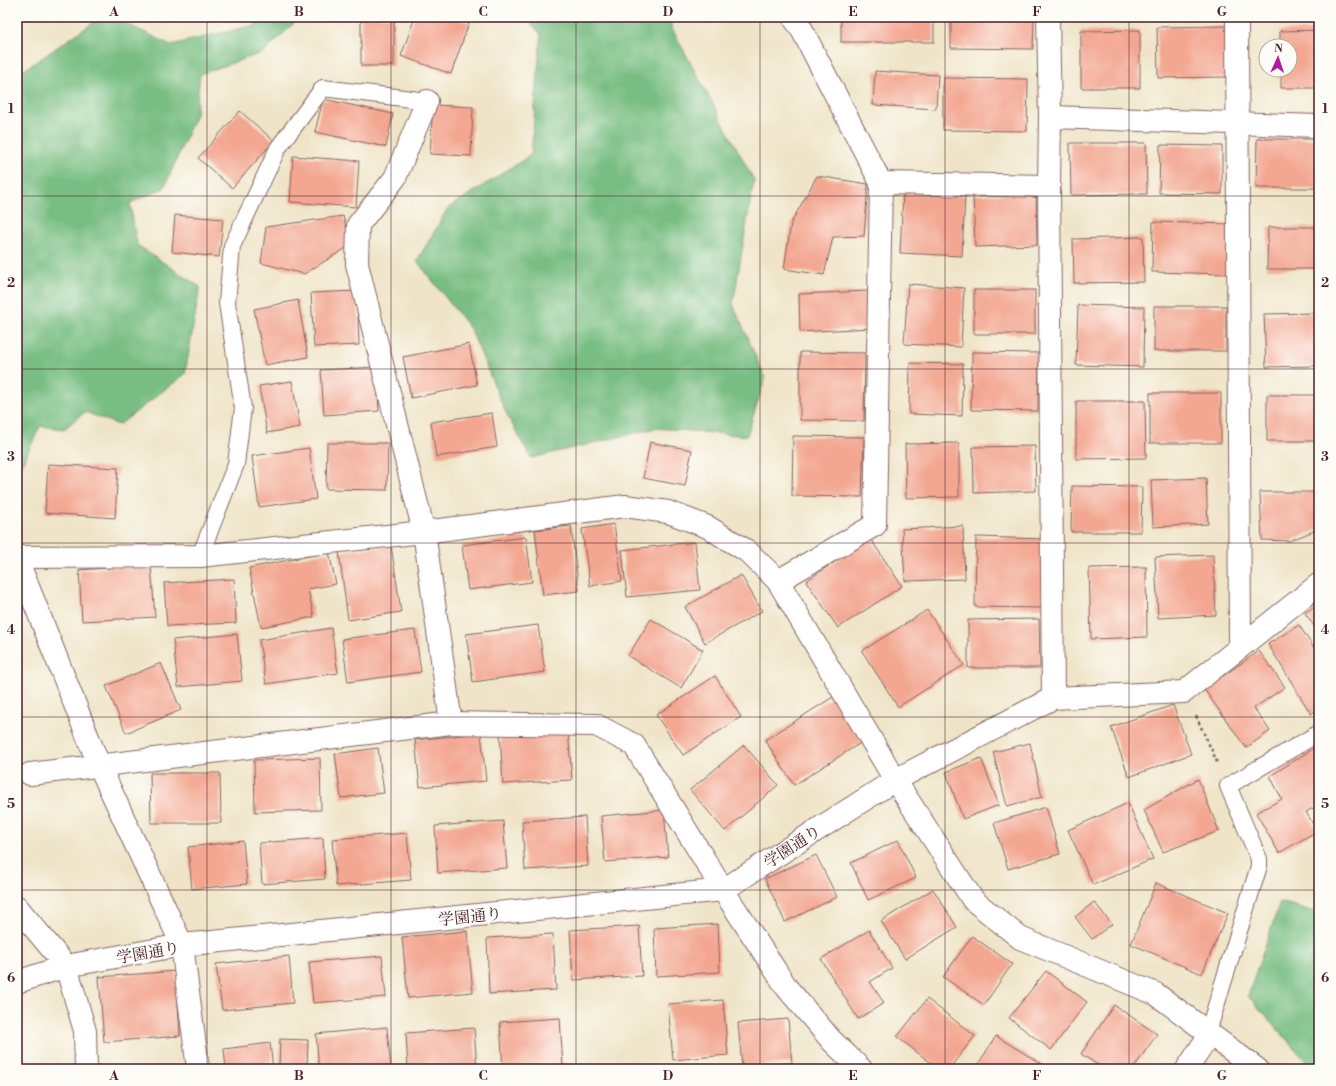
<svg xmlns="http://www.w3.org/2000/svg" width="1336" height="1086" font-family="'Libre Bodoni','Noto Serif JP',serif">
  <rect width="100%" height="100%" fill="#fdfcf7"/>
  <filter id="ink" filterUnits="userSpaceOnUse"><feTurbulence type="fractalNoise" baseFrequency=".025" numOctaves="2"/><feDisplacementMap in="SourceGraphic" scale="8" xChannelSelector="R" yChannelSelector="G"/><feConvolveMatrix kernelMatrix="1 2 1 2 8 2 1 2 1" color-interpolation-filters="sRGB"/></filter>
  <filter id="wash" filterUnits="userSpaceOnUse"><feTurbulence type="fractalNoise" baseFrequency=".012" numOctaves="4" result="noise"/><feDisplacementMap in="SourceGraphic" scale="16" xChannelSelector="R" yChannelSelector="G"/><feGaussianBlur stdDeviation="0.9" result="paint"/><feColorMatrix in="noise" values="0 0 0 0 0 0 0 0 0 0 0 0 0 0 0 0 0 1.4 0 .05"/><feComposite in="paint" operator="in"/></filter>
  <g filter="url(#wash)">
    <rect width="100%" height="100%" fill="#efe4c7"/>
    <!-- forest -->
    <g fill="#78be82" stroke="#616e56">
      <polygon points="264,17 300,17 265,52 200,74 196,114 164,188 130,203 137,245 200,287 185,374 119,425 85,412 64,429 40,426 19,471 17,471 17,71 27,68 97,20 123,22 171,45 255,25"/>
      <polygon points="525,17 670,17 671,27 754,180 733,304 765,378 747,436 656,428 531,458 506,413 471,330 417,261 448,208 531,155 541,34"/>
      <polygon points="1280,902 1319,913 1319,1069 1313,1069 1248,996"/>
    </g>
    <g id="blocks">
      <!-- building -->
      <g fill="#f3a690">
        <rect x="361" y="17" width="33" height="49"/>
        <polygon points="415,17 454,17 469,23 451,74 401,56"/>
        <rect x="841" y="17" width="93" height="25"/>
        <polygon points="951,17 1034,17 1033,49 951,48"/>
        <polygon points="1226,26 1227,77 1158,78 1157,27"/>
        <polygon points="1140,30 1140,88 1081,88 1081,31"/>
        <polygon points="1319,30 1319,88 1281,88 1281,70 1290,70 1290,46 1280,46 1280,31"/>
        <polygon points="875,71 938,75 936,109 873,105"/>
        <polygon points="943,78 1028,79 1027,131 943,130"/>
        <polygon points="323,99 393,114 386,147 315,132"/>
        <polygon points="433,105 473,107 471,156 430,154"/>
        <polygon points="240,111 274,141 232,188 198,158"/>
        <polygon points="1257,139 1319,139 1319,188 1256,188"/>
        <polygon points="1070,143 1146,143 1147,194 1071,195"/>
        <polygon points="1160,145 1222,146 1222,194 1159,193"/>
        <polygon points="293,156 359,161 356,207 290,202"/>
        <polygon points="817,176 868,184 864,236 833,237 824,275 784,269 791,223"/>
        <polygon points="903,193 965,196 962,256 900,253"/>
        <polygon points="1036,194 1037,245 975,247 973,195"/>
        <polygon points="175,215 223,219 219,257 172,252"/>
        <polygon points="343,216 351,245 304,274 261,263 266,227"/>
        <polygon points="1153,222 1229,224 1228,274 1152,272"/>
        <polygon points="1268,227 1319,227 1319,269 1267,269"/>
        <polygon points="1143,237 1144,282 1074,283 1073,239"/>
        <polygon points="908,284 964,288 961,347 904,344"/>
        <rect x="974" y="290" width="61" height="44"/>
        <polygon points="357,291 359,345 314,347 311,293"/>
        <polygon points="868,291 870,328 800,332 799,294"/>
        <polygon points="298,300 308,357 265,365 254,309"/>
        <polygon points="1078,305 1144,307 1143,367 1076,365"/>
        <rect x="1154" y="306" width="72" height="45"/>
        <polygon points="1319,313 1319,366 1266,367 1264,314"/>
        <polygon points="469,344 477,385 411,398 403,357"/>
        <polygon points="800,352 865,353 864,421 800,420"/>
        <polygon points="972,352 1039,353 1038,411 971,410"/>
        <polygon points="910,363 963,364 962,416 909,414"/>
        <polygon points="376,367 379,411 324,415 321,370"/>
        <polygon points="292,381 300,427 267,433 259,386"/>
        <rect x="1150" y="393" width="71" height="50"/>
        <rect x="1267" y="395" width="52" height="46"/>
        <polygon points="1076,401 1145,401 1146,458 1076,459"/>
        <polygon points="492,413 497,447 436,457 431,422"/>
        <polygon points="793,436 864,437 862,497 792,496"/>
        <polygon points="650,442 692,450 685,486 643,478"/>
        <polygon points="327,443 388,443 387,490 326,489"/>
        <polygon points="959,443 959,497 906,498 905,444"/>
        <polygon points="1035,446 1036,491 974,493 973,447"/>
        <polygon points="309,448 316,499 259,507 252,456"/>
        <polygon points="48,464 118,468 115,518 45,513"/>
        <polygon points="1206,478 1208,524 1153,527 1151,480"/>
        <polygon points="1072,486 1142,487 1141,532 1071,532"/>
        <polygon points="17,487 20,487 18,506 17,506"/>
        <polygon points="1260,492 1319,492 1319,529 1289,541 1262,540"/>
        <polygon points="614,524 622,581 590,586 582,529"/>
        <polygon points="571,526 579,591 543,595 535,530"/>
        <polygon points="963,526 965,579 905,581 902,529"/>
        <polygon points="526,537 532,582 468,590 462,545"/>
        <polygon points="976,537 1045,539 1043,608 975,607"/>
        <polygon points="870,538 902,586 838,628 806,581"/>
        <polygon points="695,542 700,590 627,597 622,550"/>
        <polygon points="391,545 401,612 348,620 339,552"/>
        <polygon points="329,552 336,584 308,589 314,617 261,627 249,568"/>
        <polygon points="1213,555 1216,615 1158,618 1155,557"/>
        <polygon points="151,565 155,617 82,621 79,570"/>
        <polygon points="1146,567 1147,637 1091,639 1089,568"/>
        <polygon points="741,575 762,611 705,643 685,607"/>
        <polygon points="234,579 236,623 167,626 164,583"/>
        <polygon points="1319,603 1319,633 1305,613"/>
        <polygon points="927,610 964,665 898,707 862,651"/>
        <polygon points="651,619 703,650 681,688 628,656"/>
        <polygon points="1039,619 1040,668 968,668 968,620"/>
        <polygon points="538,625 545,672 473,682 466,634"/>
        <polygon points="1299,625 1319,656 1319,709 1311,714 1268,644"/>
        <polygon points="331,628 338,673 266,684 259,640"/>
        <polygon points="415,630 421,672 348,682 342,639"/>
        <polygon points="237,634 242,681 178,687 173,640"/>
        <polygon points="1259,651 1285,687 1254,708 1270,731 1246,748 1204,689"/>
        <polygon points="161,663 181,710 126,733 106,686"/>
        <polygon points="715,676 741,717 683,755 656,715"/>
        <polygon points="833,697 862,742 794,785 765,740"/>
        <polygon points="1173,705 1191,754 1129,777 1111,727"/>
        <polygon points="568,729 572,780 503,784 500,733"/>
        <polygon points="481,733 486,781 420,787 415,740"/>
        <polygon points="1030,743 1042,797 1007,806 993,752"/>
        <polygon points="744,745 778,785 725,831 690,790"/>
        <polygon points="1319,745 1319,805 1306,812 1317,831 1279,853 1256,813 1282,799 1270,776"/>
        <polygon points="378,748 384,793 341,798 335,754"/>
        <polygon points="320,758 321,810 255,812 254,760"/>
        <polygon points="981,758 999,805 963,819 946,772"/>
        <polygon points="150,773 220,773 221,823 151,823"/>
        <polygon points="1198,779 1219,831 1163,852 1144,810"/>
        <polygon points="1128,803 1153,859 1093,885 1068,830"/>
        <polygon points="1046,807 1060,854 1008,869 994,823"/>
        <polygon points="664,810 668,857 605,862 601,816"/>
        <polygon points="585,817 588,866 525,870 522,821"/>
        <polygon points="503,821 507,868 438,873 435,826"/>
        <polygon points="407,833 411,880 336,886 332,839"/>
        <polygon points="323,838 325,879 262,884 259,843"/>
        <polygon points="898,840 916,878 868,900 851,863"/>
        <polygon points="243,841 247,884 192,889 188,847"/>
        <polygon points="816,855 837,897 785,922 765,879"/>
        <polygon points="1156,883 1228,913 1202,974 1131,944"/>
        <polygon points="933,889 957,927 905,959 881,921"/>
        <polygon points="1094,902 1112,924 1092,939 1075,917"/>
        <polygon points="718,924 720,972 656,976 654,928"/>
        <polygon points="639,926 642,976 573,980 570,930"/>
        <polygon points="869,930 892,968 870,982 884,1003 858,1019 821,959"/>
        <polygon points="467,931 473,992 408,998 402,937"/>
        <polygon points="553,934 556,990 489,994 487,938"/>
        <polygon points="972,936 1012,964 984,1005 943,977"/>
        <polygon points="289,956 293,1003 222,1010 216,964"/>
        <polygon points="382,956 386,997 313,1003 309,962"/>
        <polygon points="176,971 180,1036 104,1042 99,977"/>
        <polygon points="1046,971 1087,1002 1051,1050 1009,1018"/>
        <polygon points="927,999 975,1036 949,1069 939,1069 897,1037"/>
        <polygon points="723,1000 728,1055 673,1060 668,1004"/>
        <polygon points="1114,1005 1157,1034 1133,1069 1104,1069 1081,1054"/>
        <polygon points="560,1018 563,1067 503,1069 500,1022"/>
        <polygon points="788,1019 792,1063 742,1066 738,1023"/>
        <polygon points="387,1027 391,1069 319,1069 316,1034"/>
        <polygon points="474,1028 477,1069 408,1069 406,1033"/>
        <polygon points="996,1036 1050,1069 975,1069"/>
        <polygon points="280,1039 308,1040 307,1069 279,1068"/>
        <polygon points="270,1043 273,1069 226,1069 224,1049"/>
      </g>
    </g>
  </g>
  <g filter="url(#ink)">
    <use href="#blocks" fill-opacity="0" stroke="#846462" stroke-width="1"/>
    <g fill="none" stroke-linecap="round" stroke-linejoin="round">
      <!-- service casing -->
      <g stroke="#846462" stroke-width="18">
        <g id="service">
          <polyline points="200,556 236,464 243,408 227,303 232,246 278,148 323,88 427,101"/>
          <polyline points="1208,1032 1259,866 1259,859 1228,786 1319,733"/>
        </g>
      </g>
      <!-- minor casing -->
      <g stroke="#846462" stroke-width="24">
        <g id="minor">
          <polyline points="1048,17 1050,117 1049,186 1053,698"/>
          <polyline points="1237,17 1240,647"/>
          <polyline points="427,101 395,178 358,225 357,264 424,532 451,723"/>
          <polyline points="1050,117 1319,126"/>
          <polyline points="881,183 1049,186"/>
          <polyline points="17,557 200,556 424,532 625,506 668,512 708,527 747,551 778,581 895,780 973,900 1020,938 1156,994 1257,1069"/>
          <polyline points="17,559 99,765 182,945 198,1069"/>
          <polyline points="778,581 875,525 881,183 801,28 793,17"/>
          <polyline points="30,774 451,723 596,725 634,745 723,890 787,988 832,1041 861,1069"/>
          <polyline points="17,907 66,966 85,1031 86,1069"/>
          <polyline points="17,982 66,966 182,945 723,890 895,780 1053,698 1184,692 1319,584"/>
          <polyline points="1187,1069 1210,1034"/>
        </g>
      </g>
      <!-- path -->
      <polyline stroke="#846462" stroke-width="2.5" stroke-dasharray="3 3" stroke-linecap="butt" points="1196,716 1218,764"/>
      <!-- service -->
      <use href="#service" stroke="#fff" stroke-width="16"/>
      <!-- minor -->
      <use href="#minor" stroke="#fff" stroke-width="22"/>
    </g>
  </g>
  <!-- grid -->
  <path fill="none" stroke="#4a1f2b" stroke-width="1" stroke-opacity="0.55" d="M207 17V1069M391 17V1069M576 17V1069M760 17V1069M945 17V1069M1129 17V1069M17 196H1319M17 369H1319M17 543H1319M17 717H1319M17 890H1319"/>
  <g text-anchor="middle" stroke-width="3" stroke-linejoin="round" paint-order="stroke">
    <!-- street labels -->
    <g font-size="16" fill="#4a1f2b" stroke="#fdfcf7">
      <text transform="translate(792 846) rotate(-33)" y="6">学園通り</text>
      <text transform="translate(470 916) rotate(-6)" y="6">学園通り</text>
      <text transform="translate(148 952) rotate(-10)" y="6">学園通り</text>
    </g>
  </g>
  <!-- margin -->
  <rect width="1336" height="1086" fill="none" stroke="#fdfcf7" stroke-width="44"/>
  <!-- north arrow -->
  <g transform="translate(1278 58) rotate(3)"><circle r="19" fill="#fdfcf7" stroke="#b5a4a5"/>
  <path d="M0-3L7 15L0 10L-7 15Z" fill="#b5179e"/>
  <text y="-6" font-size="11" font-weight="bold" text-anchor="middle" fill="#4a1f2b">N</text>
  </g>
  <rect x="22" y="22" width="1292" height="1042" fill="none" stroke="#4a1f2b" stroke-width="1.5"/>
  <g font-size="13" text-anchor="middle" font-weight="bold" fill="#4a1f2b">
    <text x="114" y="16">A</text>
    <text x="299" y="16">B</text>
    <text x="483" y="16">C</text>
    <text x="668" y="16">D</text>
    <text x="853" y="16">E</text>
    <text x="1037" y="16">F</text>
    <text x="1222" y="16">G</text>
    <text x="11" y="113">1</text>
    <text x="1325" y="113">1</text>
    <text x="11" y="287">2</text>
    <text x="1325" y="287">2</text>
    <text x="11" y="461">3</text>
    <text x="1325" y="461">3</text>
    <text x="11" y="634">4</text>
    <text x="1325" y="634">4</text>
    <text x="11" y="808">5</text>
    <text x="1325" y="808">5</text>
    <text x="11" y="982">6</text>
    <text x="1325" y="982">6</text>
    <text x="114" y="1080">A</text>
    <text x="299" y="1080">B</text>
    <text x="483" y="1080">C</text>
    <text x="668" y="1080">D</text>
    <text x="853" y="1080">E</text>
    <text x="1037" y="1080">F</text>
    <text x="1222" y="1080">G</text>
  </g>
</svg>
